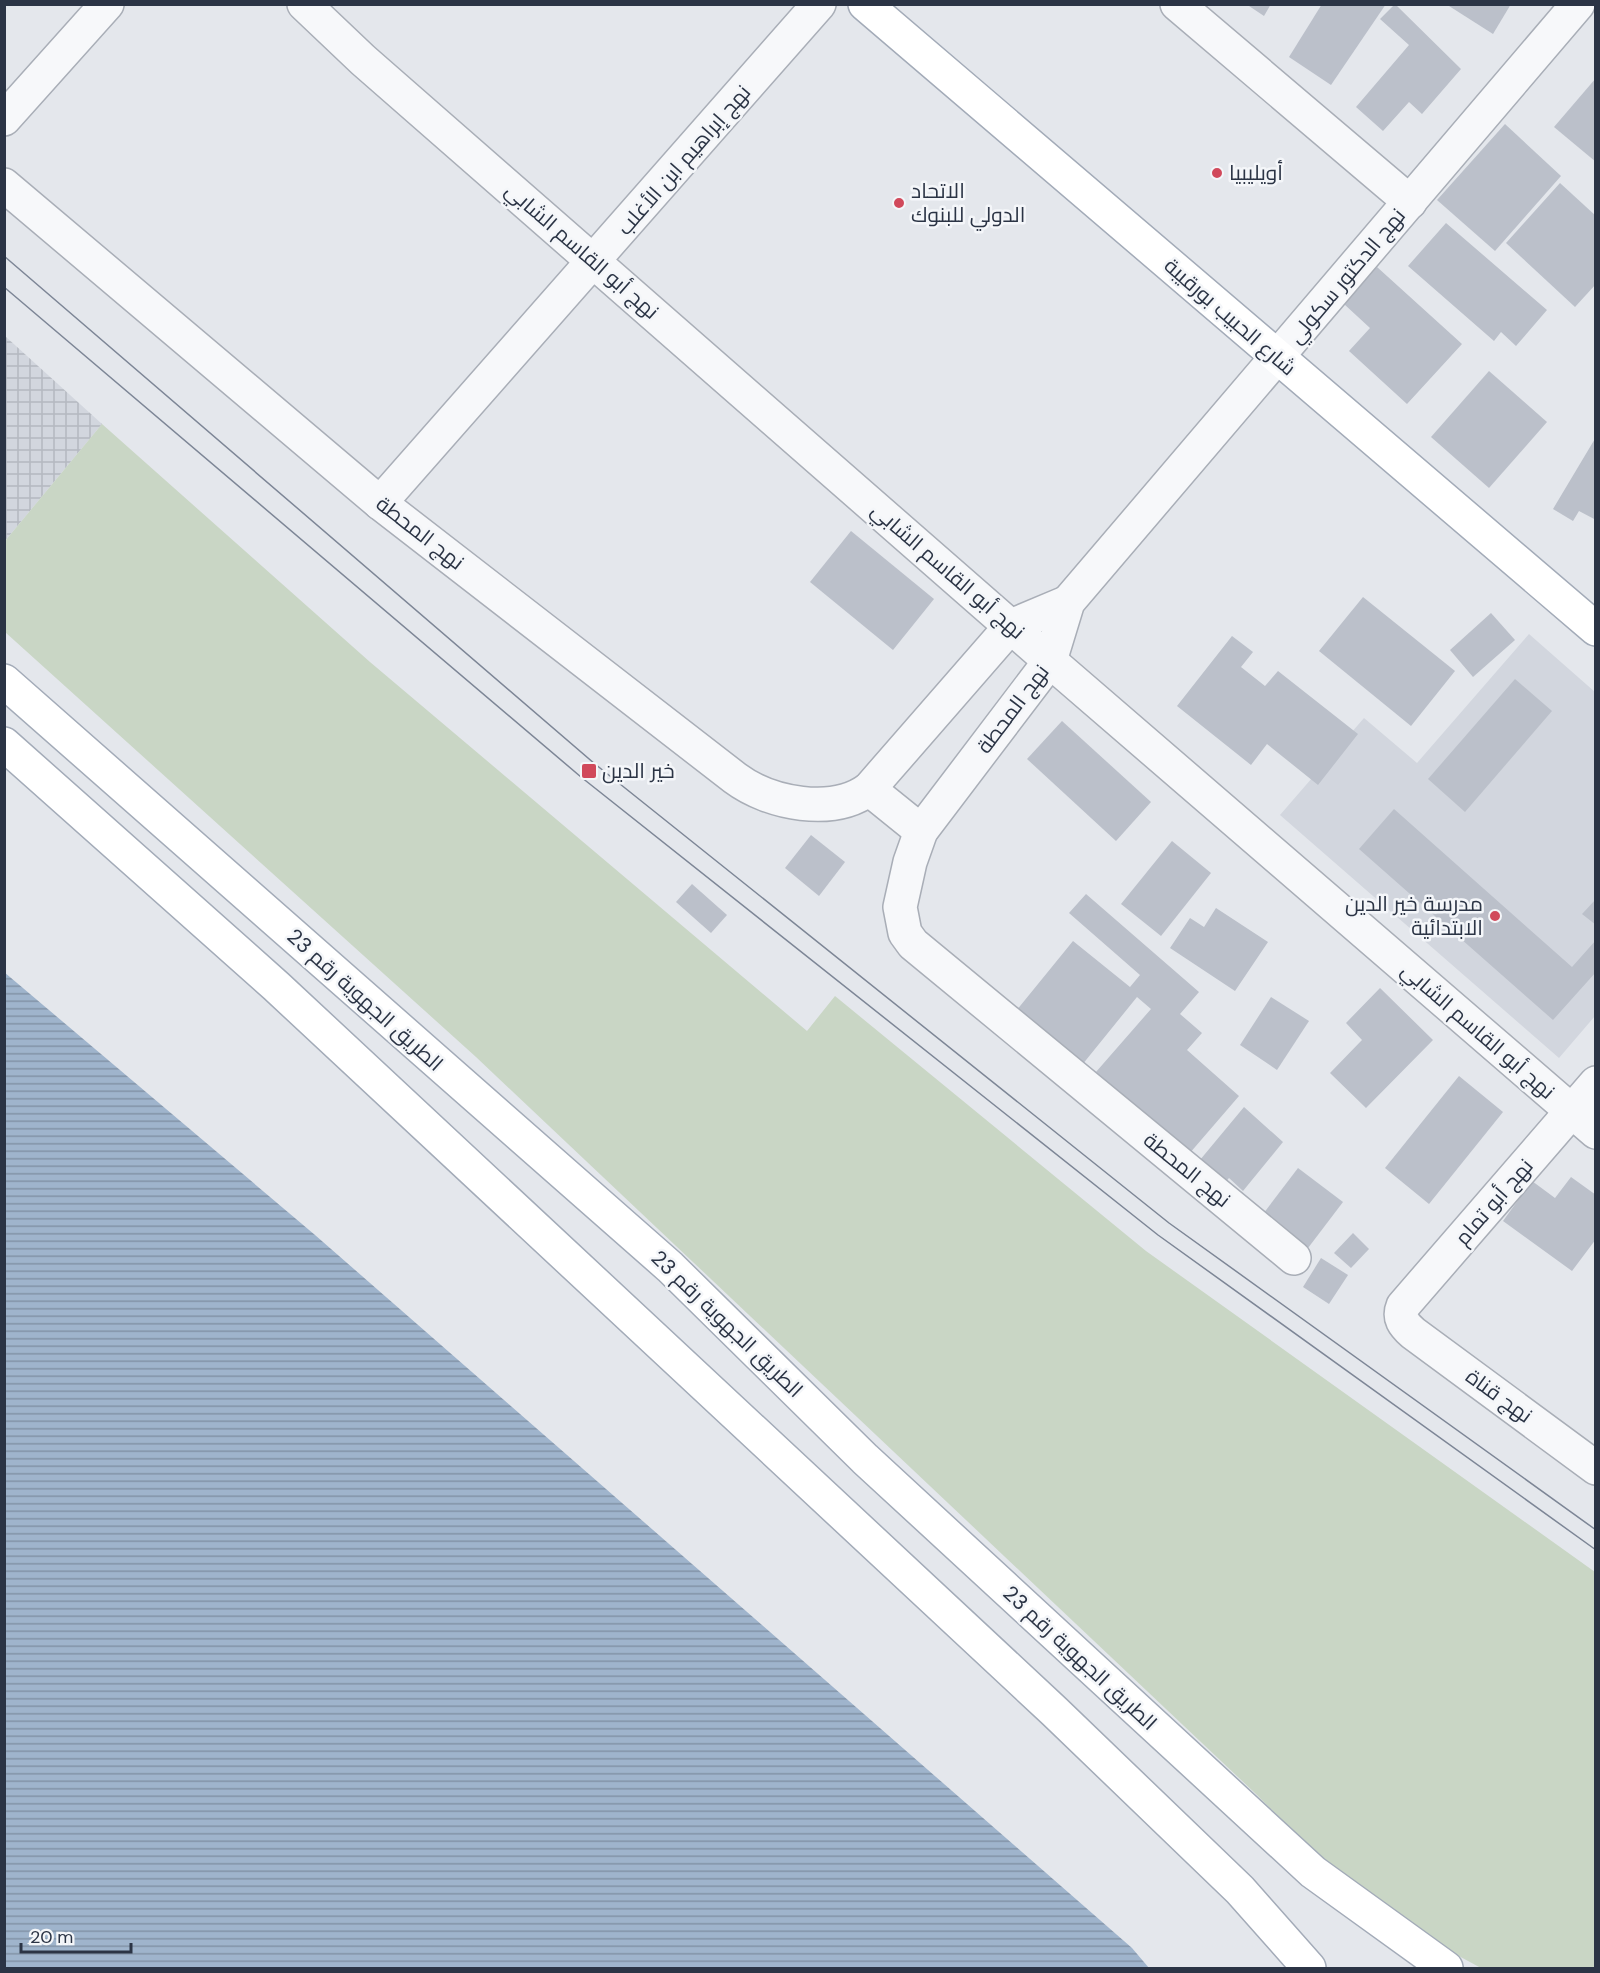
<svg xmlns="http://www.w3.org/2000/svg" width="1600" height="1973" font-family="'DM Sans',Cairo,sans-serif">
  <defs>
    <pattern id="industrial-grid" width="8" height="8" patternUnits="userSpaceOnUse" patternTransform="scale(1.5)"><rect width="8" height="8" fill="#d2d6de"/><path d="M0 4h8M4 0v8" fill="none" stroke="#b4b8c0"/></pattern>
    <pattern id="water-rules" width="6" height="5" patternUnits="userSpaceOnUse" patternTransform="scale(1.5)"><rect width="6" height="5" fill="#9fb4cc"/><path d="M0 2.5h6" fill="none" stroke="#8293a7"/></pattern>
  </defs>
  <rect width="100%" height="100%" fill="#e4e7ec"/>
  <!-- built -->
  <polygon fill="#d2d6de" points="1529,634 1595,692 1595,1016 1559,1058 1280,815 1364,718 1417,763"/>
  <!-- industrial -->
  <polygon fill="url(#industrial-grid)" points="5,336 102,424 5,541"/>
  <!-- grass -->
  <polygon fill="#c9d6c5" points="102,424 370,662 807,1031 835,996 1146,1251 1595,1572 1595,1968 1481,1968 1368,1907 1257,1795 476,1057 5,632 5,541"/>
  <!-- water -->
  <polygon fill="url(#water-rules)" points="4,972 315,1235 1132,1948 1149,1968 5,1968"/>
  <!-- building -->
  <g fill="#bbc0ca">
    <polygon points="1246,4 1271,4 1264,16"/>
    <polygon points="1322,4 1386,4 1331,85 1289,57"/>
    <polygon points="1395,4 1461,69 1422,114 1409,102 1383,131 1356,107 1409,45 1380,19"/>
    <polygon points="1450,4 1511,4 1493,34 1449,6"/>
    <polygon points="1596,78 1596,162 1554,127"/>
    <polygon points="1505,124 1561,176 1495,251 1437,200"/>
    <polygon points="1560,183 1596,216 1596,284 1575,307 1506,243"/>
    <polygon points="1446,223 1547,310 1516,346 1501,332 1494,341 1408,266"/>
    <polygon points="1377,267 1462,344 1407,404 1349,351 1370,328 1344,304"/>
    <polygon points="1489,371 1547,422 1489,488 1431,437"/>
    <polygon points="1596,437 1596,520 1579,511 1573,521 1553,509"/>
    <polygon points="851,531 934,599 893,650 810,582"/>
    <polygon points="1363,597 1455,671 1411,726 1319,651"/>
    <polygon points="1491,613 1515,640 1473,677 1450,650"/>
    <polygon points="1232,636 1253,652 1241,667 1265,686 1278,671 1358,734 1318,785 1267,744 1251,765 1177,706"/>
    <polygon points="1515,679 1552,711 1465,812 1428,779"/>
    <polygon points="1062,721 1151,802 1116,841 1027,759"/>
    <polygon points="1394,809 1572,967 1596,940 1596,972 1553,1020 1359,849"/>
    <polygon points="811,835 845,862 819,896 785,868"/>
    <polygon points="1172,841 1211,873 1161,936 1121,904"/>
    <polygon points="692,884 727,915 711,933 676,902"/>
    <polygon points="1086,894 1199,992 1180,1014 1202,1033 1187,1050 1239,1096 1189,1154 1096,1072 1151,1009 1137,997 1082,1065 1016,1011 1073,941 1130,987 1140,975 1069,913"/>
    <polygon points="1596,899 1596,925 1582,914"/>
    <polygon points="1216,908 1268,942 1235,991 1170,948 1190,918 1204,927"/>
    <polygon points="1380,988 1433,1040 1366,1108 1330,1073 1362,1040 1346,1023"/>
    <polygon points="1271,997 1309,1021 1277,1070 1240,1045"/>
    <polygon points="1459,1076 1503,1112 1429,1204 1385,1168"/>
    <polygon points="1244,1107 1283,1142 1243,1191 1229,1178 1216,1193 1190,1172"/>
    <polygon points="1298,1168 1343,1202 1305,1252 1260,1218"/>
    <polygon points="1571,1177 1596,1195 1596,1239 1572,1271 1503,1221 1532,1181 1555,1198"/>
    <polygon points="1353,1233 1369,1249 1351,1268 1334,1253"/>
    <polygon points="1321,1258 1348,1275 1329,1304 1303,1287"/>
  </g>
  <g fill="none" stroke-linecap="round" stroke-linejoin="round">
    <!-- minor casing -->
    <g stroke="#a9aeb7" stroke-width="36">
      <g id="minor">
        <polyline points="304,4 363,60 1050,661 1596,1132"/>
        <polyline points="1177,4 1410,202"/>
        <polyline points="4,119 107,4"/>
        <path d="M4 185 380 503 735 778C770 804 833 816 869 789L1011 626 1068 602"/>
        <polyline points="380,503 819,4"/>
        <polyline points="869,789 921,831"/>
        <path d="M1596 1083 1403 1306C1398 1318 1404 1325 1413 1333L1596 1468"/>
        <polyline points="1294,1258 913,944 905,933 900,907 910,862 921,831 1050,661 1068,602 1578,4"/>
      </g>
    </g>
    <!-- major casing -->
    <g stroke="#a3abb8" stroke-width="36">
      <g id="major">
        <polyline points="865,4 1596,629"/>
        <polyline points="4,681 670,1267 865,1459 1313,1872 1446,1968"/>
        <polyline points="4,744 276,986 1054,1711 1240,1890 1309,1968"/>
      </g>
    </g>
    <!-- minor -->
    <use href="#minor" stroke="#f7f8fa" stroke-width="33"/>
    <!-- major -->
    <use href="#major" stroke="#fff" stroke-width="33"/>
    <!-- tram -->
    <g stroke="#7d8696" stroke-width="1.5">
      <polyline points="4,256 595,764 1169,1223 1596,1530"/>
      <polyline points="4,287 581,777 1158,1235 1596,1550"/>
    </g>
  </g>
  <!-- markers -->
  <g fill="#d1495b" stroke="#f4f6f9" stroke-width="2">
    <circle cx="1217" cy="173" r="6"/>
    <circle cx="899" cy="203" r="6"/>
    <rect x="581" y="763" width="16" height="16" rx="3"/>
    <circle cx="1495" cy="916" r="6"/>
  </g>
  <g text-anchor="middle" stroke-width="5" stroke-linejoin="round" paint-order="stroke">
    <!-- street labels -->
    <g font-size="21" fill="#2b3445" stroke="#f4f6f9">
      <text transform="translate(684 160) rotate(-49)" y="7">نهج إبراهيم ابن الأغلب</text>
      <text transform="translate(582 251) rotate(41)" y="7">نهج أبو القاسم الشابي</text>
      <text transform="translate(1347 276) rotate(-50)" y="7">نهج الدكتور سكولي</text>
      <text transform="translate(1230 317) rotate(41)" y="7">شارع الحبيب بورقيبة</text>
      <text transform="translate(420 533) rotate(38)" y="7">نهج المحطة</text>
      <text transform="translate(948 571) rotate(41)" y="7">نهج أبو القاسم الشابي</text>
      <text transform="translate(1013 709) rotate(-53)" y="7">نهج المحطة</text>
      <text transform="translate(365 1000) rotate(42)" y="7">الطريق الجهوية رقم 23</text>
      <text transform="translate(1478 1031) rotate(41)" y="7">نهج أبو القاسم الشابي</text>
      <text transform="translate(1187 1170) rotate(39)" y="7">نهج المحطة</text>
      <text transform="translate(1494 1202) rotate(-49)" y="7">نهج أبو تمام</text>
      <text transform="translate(727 1324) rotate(44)" y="7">الطريق الجهوية رقم 23</text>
      <text transform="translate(1499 1396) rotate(36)" y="7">نهج قناة</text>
      <text transform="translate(1080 1658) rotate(43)" y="7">الطريق الجهوية رقم 23</text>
    </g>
    <!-- poi labels -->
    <g font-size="21" fill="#2b3445" stroke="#f4f6f9" text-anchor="start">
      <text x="1229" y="180">أويليبيا</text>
      <text x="911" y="198">الاتحاد<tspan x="911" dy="24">الدولي للبنوك</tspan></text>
      <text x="602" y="778">خير الدين</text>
      <text x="1483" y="911" text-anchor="end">مدرسة خير الدين<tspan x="1483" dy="24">الابتدائية</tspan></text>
    </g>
  </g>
  <!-- border -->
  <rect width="1600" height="1973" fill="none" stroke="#2b3445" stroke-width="12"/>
  <!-- scale -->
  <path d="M21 1943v9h110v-9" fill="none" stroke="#2b3445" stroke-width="3"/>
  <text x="30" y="1943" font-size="18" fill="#2b3445" stroke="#f4f6f9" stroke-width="4.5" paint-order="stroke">20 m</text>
</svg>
